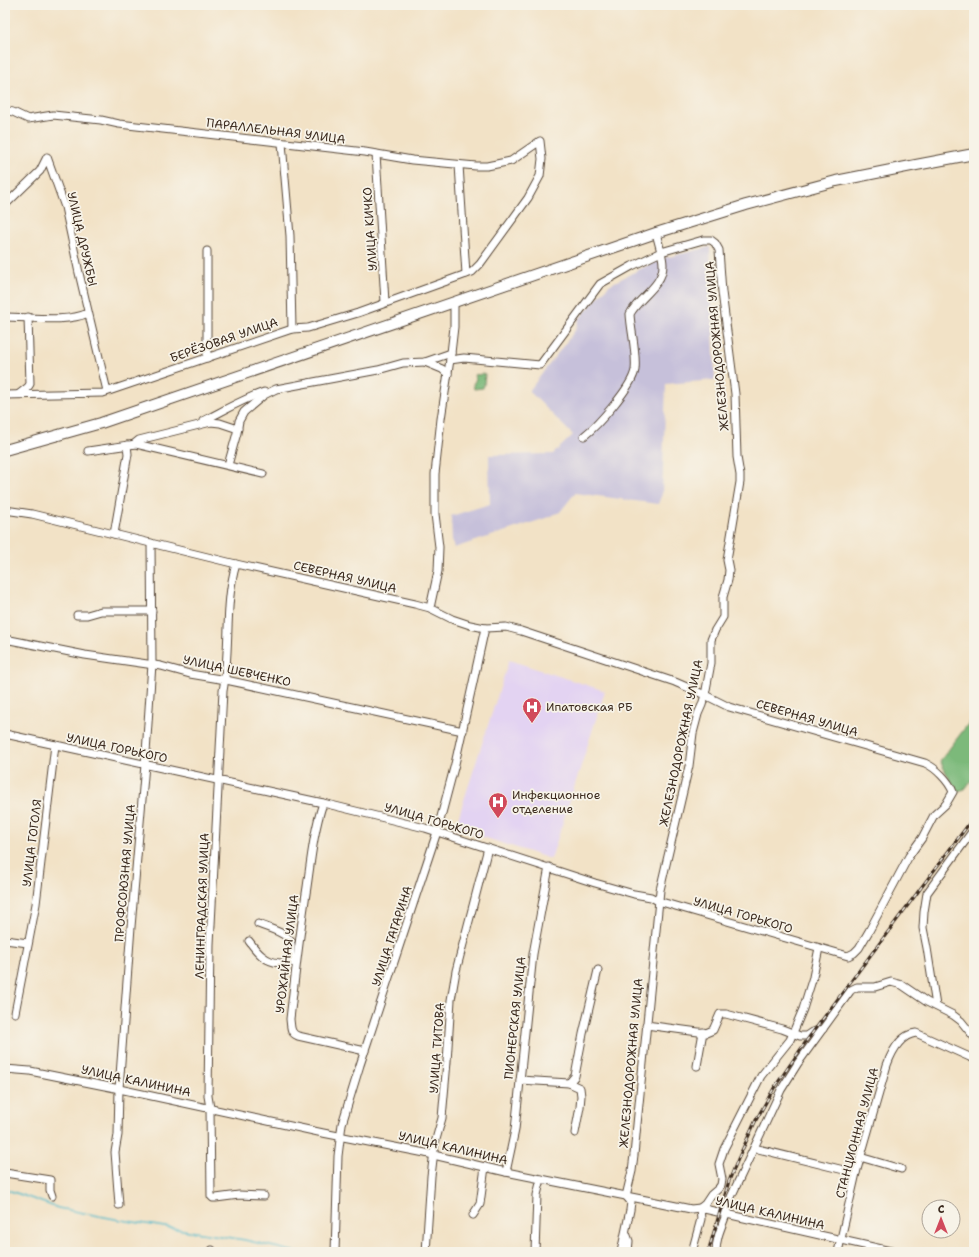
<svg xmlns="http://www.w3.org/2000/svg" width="979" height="1257" font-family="'Shantell Sans',sans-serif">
  <rect width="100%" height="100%" fill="#f7f3e8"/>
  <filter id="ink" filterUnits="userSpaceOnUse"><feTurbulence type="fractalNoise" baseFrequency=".025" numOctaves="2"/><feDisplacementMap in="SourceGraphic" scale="8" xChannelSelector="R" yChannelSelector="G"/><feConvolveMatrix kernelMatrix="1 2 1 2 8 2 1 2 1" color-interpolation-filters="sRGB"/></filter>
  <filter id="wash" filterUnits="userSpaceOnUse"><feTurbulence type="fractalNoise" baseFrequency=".012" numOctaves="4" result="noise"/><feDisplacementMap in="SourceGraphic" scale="16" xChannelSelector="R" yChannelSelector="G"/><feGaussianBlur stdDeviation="0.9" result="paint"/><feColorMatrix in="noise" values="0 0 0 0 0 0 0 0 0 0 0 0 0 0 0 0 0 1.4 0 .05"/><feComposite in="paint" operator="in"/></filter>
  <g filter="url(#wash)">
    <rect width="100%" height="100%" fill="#f2e2c6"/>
    <!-- built -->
    <polygon fill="#e3d3f2" points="509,660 605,691 551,859 455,828"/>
    <!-- industrial -->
    <polygon fill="#c6c0da" points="710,247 715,380 666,384 662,494 658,504 575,493 560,512 546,518 454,548 452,541 451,516 490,504 489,455 553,454 573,435 529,391 576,329 579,319 609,285 660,259"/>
    <!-- forest -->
    <g fill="#7bb97a" stroke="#5b724c">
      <polygon points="482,373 485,374 484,385 483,388 474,389 473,384 476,379 474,376 475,374 479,375"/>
      <polygon points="974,716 974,777 965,789 958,791 952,784 940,761"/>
    </g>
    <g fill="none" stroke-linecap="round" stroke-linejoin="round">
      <!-- stream -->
      <polyline stroke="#4fbacb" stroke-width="1.5" points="5,1189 58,1208 115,1219 245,1240 296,1252"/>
    </g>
  </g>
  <g filter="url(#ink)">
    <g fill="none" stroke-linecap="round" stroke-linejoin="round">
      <!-- minor casing -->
      <g stroke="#564637" stroke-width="9">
        <g id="minor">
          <polyline points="5,110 13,112 28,119 53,115 101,120 119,124 365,152 412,160 476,166 487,166 511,161 540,141 542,159 540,176 528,198 480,264 472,272 358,313 308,328 292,329 103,393 5,395"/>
          <polyline points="282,143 290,236 292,329"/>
          <polyline points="376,154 385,302"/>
          <polyline points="459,165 466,274"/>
          <polyline points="5,205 40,171 47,157 65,207 79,273 107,391"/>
          <polyline points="207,251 207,358"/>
          <path d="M5 317C29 317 67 323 88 313"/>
          <path d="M450 360 464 358 540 365 600 284 632 266 661 252C662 256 663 261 663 265 663 286 639 297 630 314 631 332 637 353 635 370 632 387 598 425 584 436"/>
          <polyline points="425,362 442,369 448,374"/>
          <polyline points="19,394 28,387 30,384 28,317"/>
          <path d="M203 421C223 411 243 399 264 392"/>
          <polyline points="134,444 139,440 211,422 220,423 238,429"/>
          <polyline points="88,451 136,444 263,474"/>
          <polyline points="228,465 237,433 239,421 244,412 264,395 276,389 378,370 403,363 425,362 451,353"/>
          <path d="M5 510 32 514 236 564 415 604 430 608 452 619 470 625 485 628 506 627 521 631 675 682 705 695 729 707 925 763C936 768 949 781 953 792L946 804 934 815 922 838 909 856 869 931 859 948 854 953 848 956 658 901 651 897 634 894 595 883 425 828 323 803 5 734"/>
          <polyline points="114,534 128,454 127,445"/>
          <path d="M236 564C224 605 231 649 223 691L210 944 208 1096 210 1108 211 1196 213 1198H216L239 1195 264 1196"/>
          <polyline points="430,608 438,571 439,547 435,514 435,474 441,419 451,353 454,327 454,303"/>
          <polyline points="77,615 87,615 101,611 152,611"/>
          <polyline points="5,639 85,655 161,666 190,674 226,680 463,731"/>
          <path d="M323 803C314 830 311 859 307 887 300 931 295 975 290 1019 291 1027 290 1033 298 1036L365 1051"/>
          <path d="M258 924C266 927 290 934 291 943 292 950 289 955 293 962"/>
          <polyline points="5,940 28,943"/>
          <path d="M249 941C257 952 265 962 280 963 286 963 291 961 296 963"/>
          <polyline points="936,1006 927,948 923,928 924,912 927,893 974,829"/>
          <polyline points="15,1013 36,904 55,745"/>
          <polyline points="646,1025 706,1033 713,1030 720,1014 726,1014 782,1029 800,1036 806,1036 812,1032 823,1029"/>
          <polyline points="697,1066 703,1032"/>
          <polyline points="5,1069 30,1071 110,1087 323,1133 425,1153 506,1172 691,1209 700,1208 895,1252"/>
          <polyline points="520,1080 569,1083 575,1076 583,1034 598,970"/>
          <polyline points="569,1083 580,1088 581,1096 580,1107 575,1133"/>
          <polyline points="754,1148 856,1173"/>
          <polyline points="860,1157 901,1169"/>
          <polyline points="506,1172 515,1130 533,954 549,867"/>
          <polyline points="5,1173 50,1180 50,1190 52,1196"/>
          <polyline points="119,1205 115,1152 118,1135 119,1089 131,927 146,753 152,664 151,543"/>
          <polyline points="473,1215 480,1204 485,1167"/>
          <polyline points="626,1233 629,1241 628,1252"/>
          <polyline points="212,1250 212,1252"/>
          <polyline points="335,1252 338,1156 342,1124 360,1065 437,832 455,764 485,628"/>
          <polyline points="426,1252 431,1176 435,1143 442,1118 447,1062 451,1000 456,971 488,848"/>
          <polyline points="535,1252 537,1195 541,1179"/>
          <polyline points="621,1252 630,1210 631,1202 626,1196 632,1171 634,1155 660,890 689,766 693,733 698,714 702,705 705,695 711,663 711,640 715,630 723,617 723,597 728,580 729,570 727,560 740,482 740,475 737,457 735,394 722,292 719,250 715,243 711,240 703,240 661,252 656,233"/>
          <polyline points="692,1252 701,1219 700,1208 705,1204 711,1195 718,1189 721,1185 722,1179 719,1164 724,1149 761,1076 790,1040 803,1009 813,977 819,948"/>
          <path d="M716 1252C716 1238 721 1228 726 1215 728 1209 729 1203 731 1197L781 1090 798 1063 851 990 857 987H875L891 982 902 985 927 1002 953 1015 961 1021 974 1037"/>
          <path d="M838 1252 856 1173 887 1065C892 1051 900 1035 916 1033L974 1059"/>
        </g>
      </g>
      <!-- highway casing -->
      <g stroke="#564637" stroke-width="12">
        <polyline id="highway" points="5,450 101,423 656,233 746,205 836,181 916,165 974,154"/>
      </g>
      <!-- minor -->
      <use href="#minor" stroke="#fff" stroke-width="7"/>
      <!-- highway -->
      <use href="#highway" stroke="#fff" stroke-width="10"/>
      <!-- rail casing -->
      <g stroke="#3b2a1e" stroke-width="3">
        <polyline id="rail" points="708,1252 729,1181 738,1159 756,1120 774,1088 807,1040 974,817"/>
      </g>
      <!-- rail -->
      <use href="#rail" stroke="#f7f3e8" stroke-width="1.5" stroke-dasharray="4.5" stroke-linecap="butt"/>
    </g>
  </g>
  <!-- icons -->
  <defs>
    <g id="hospital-pin" transform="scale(1)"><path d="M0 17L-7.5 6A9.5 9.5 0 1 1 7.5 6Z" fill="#d1495b" stroke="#f7f3e8"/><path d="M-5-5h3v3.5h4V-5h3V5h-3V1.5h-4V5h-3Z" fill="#fff"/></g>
  </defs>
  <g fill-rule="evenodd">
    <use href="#hospital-pin" x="532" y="707"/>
    <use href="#hospital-pin" x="498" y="802"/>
  </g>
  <g text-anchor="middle" stroke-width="3.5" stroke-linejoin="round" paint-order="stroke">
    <!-- street labels -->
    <g font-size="12" fill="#3b2a1e" stroke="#f7f3e8">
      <text transform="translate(276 131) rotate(7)" y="4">ПАРАЛЛЕЛЬНАЯ УЛИЦА</text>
      <text transform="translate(370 229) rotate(-94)" y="4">УЛИЦА КИЧКО</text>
      <text transform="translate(82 239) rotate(77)" y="4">УЛИЦА ДРУЖБЫ</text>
      <text transform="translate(224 340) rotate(-19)" y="4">БЕРЁЗОВАЯ УЛИЦА</text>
      <text transform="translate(717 346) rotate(-95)" y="4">ЖЕЛЕЗНОДОРОЖНАЯ УЛИЦА</text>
      <text transform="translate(345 577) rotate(13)" y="4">СЕВЕРНАЯ УЛИЦА</text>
      <text transform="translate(237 671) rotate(12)" y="4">УЛИЦА ШЕВЧЕНКО</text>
      <text transform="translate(807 718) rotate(16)" y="4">СЕВЕРНАЯ УЛИЦА</text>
      <text transform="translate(681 743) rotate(-78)" y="4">ЖЕЛЕЗНОДОРОЖНАЯ УЛИЦА</text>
      <text transform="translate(117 748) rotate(12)" y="4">УЛИЦА ГОРЬКОГО</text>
      <text transform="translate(434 821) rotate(16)" y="4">УЛИЦА ГОРЬКОГО</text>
      <text transform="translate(32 843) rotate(-83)" y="4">УЛИЦА ГОГОЛЯ</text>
      <text transform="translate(125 873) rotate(-85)" y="4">ПРОФСОЮЗНАЯ УЛИЦА</text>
      <text transform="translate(202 906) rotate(-88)" y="4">ЛЕНИНГРАДСКАЯ УЛИЦА</text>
      <text transform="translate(743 915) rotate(16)" y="4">УЛИЦА ГОРЬКОГО</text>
      <text transform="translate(392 936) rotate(-72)" y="4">УЛИЦА ГАГАРИНА</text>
      <text transform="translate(287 954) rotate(-83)" y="4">УРОЖАЙНАЯ УЛИЦА</text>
      <text transform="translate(515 1018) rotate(-84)" y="4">ПИОНЕРСКАЯ УЛИЦА</text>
      <text transform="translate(437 1048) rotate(-86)" y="4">УЛИЦА ТИТОВА</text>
      <text transform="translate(631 1063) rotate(-85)" y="4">ЖЕЛЕЗНОДОРОЖНАЯ УЛИЦА</text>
      <text transform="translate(136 1081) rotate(12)" y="4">УЛИЦА КАЛИНИНА</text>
      <text transform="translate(857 1133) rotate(-75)" y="4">СТАНЦИОННАЯ УЛИЦА</text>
      <text transform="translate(453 1148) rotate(13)" y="4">УЛИЦА КАЛИНИНА</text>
      <text transform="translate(770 1213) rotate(13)" y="4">УЛИЦА КАЛИНИНА</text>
    </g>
    <!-- poi labels -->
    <g font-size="12" fill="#3b2a1e" stroke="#f7f3e8" text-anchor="start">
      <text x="546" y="711">Ипатовская РБ</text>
      <text x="512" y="799">Инфекционное<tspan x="512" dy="14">отделение</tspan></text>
    </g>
  </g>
  <!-- margin -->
  <rect width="979" height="1257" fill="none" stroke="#f7f3e8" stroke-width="20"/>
  <!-- north arrow -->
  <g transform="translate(941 1219)"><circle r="19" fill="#f7f3e8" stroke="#aca397"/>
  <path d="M0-3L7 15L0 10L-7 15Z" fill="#d1495b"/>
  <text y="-6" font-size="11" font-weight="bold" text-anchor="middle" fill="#3b2a1e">С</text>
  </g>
</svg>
